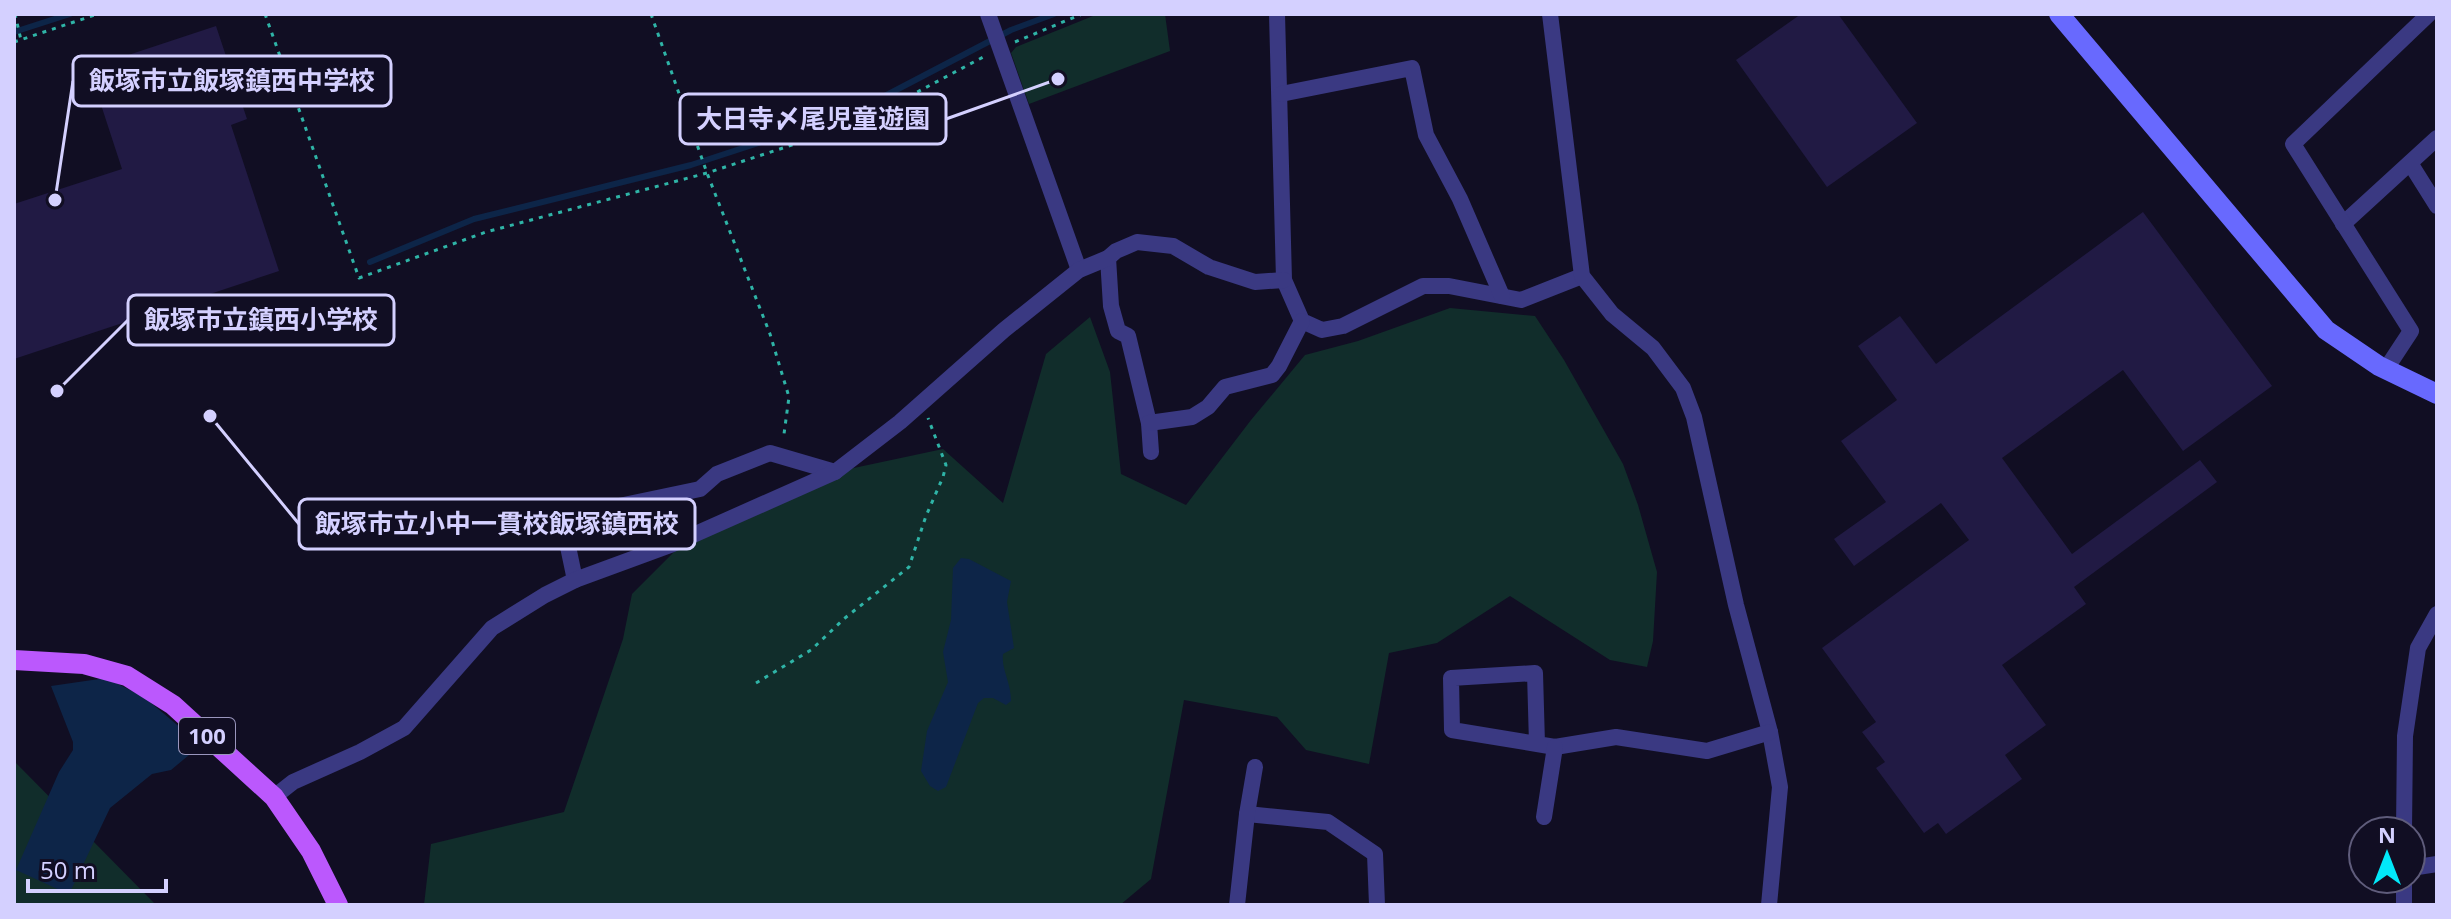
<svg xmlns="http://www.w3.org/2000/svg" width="2451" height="919" font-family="'Open Sans','Noto Sans JP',sans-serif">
  <rect width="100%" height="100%" fill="#110e23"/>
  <!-- green -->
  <g fill="#112d2b">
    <polygon points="1098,14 1165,14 1170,51 1029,104 1011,53 1016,47"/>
    <polygon points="1450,308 1535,316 1564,360 1623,464 1638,505 1657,572 1653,641 1647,667 1610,660 1510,596 1437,643 1389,653 1369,764 1306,750 1277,717 1184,700 1151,879 1120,905 424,905 431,844 564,812 623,639 632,594 692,534 835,472 943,449 1003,503 1046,354 1090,317 1110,372 1121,474 1186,505 1251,420 1305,355 1358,341"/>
    <polygon points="14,761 156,905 14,905"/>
  </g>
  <!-- water -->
  <g fill="#0d2548">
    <path d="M961 558 969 559 1011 581 1007 602 1014 648 1003 654C1001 669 1011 682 1011 701L1006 705 993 698H984L978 703 946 787 938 791 930 786 921 771 927 731 948 682 943 652 951 620 953 568Z"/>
    <polygon points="106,678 144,697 201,745 171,770 152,774 110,808 71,890 64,892 16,870 59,772 73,750 73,742 51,686"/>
  </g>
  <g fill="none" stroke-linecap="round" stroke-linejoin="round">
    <!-- stream -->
    <g stroke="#0d2548" stroke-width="6">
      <polyline points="14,32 70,14"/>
      <polyline points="370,262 474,219 691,165 856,111 1011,30 1054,14"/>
    </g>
  </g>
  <!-- building -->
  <g fill="#211a44">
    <polygon points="1801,14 1838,14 1917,123 1827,187 1736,60"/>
    <polygon points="216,26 247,119 231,125 279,271 14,359 14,204 122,169 89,68"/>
    <polygon points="2143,212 2272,386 2183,451 2123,370 2002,458 2072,554 2200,460 2217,482 2074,587 2086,604 2002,665 2046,725 2005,755 2022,779 1946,834 1938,823 1924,833 1876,768 1885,762 1862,732 1876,722 1822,648 1969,540 1941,503 1854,566 1834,539 1886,502 1841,441 1897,400 1858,346 1900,316 1936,364"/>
  </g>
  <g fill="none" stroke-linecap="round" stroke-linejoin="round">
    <!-- path -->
    <g stroke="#2fb4a7" stroke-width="3" stroke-dasharray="4 6" stroke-linecap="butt">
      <polyline points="15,14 21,40"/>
      <polyline points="265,14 359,278 486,232 707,173 859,123 987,55"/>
      <polyline points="651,14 707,173 770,334 789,397 784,434 782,437"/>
      <polyline points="14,42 98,14"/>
      <polyline points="1015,42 1082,14"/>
      <polyline points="756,683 811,650 845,618 909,567 926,516 943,477 946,465 928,418"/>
    </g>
    <!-- street -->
    <g stroke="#3a3982" stroke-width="16">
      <polyline points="988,14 1079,270"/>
      <polyline points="1277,14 1284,280 1302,321 1322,330 1343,326 1423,286 1449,286 1521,300 1582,276"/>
      <polyline points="1550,14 1582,276 1612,314 1653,348 1683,388 1694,417 1736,605 1770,732 1780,787 1769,905"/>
      <polyline points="1281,94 1412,68 1426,135 1460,199 1502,296"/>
      <polyline points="2410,163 2437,206"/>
      <polyline points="2343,224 2437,138"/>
      <polyline points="1108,258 1111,306 1118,331 1128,336 1149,423 1151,452"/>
      <polyline points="2386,369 2411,331 2293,144 2429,14"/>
      <polyline points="1149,423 1192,417 1208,407 1225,387 1272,375 1279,366 1302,321"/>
      <polyline points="575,580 562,518 700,489 717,474 770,453 835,472"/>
      <polyline points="1537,744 1535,673 1451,678 1452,730 1555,747 1616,737 1707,751 1770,732"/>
      <polyline points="274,797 293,782 360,752 404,728 492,628 545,595 575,580 673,544 835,472 900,422 1004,330 1079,270 1108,258 1116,251 1137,242 1173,246 1209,267 1255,282 1284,280"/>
      <polyline points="1247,814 1328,822 1375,854 1377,905"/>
      <polyline points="1544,817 1555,747"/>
      <polyline points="2404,831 2405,736 2418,648 2437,614"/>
      <polyline points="2411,868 2437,864"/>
      <polyline points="2404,879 2404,905"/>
      <polyline points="1237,905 1247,814 1255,767"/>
    </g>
    <!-- secondary -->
    <polyline stroke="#6869fe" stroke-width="20" points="2059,14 2326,330 2379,366 2437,394"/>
    <!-- primary -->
    <polyline stroke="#bb58fd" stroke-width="20" points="14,660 84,664 127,676 173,705 274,797 311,851 338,905"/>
  </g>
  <g text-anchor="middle" stroke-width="6" stroke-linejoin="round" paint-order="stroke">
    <!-- shield labels -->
    <rect fill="#110e23" stroke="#9a96bd" stroke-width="2" x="179" y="718" width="56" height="36" rx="6"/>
    <g font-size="22" font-weight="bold" fill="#d4d0ff">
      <text x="207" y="744">100</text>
    </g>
  </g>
  <!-- callouts -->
  <path fill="none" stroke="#d4d0ff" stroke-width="3" d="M55 200L73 81M1058 79L946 119M57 391L128 320M210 416L299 524"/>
  <g fill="#d4d0ff" stroke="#110e23" stroke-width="3">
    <circle cx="55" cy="200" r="8"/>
    <circle cx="1058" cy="79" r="8"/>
    <circle cx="57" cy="391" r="8"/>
    <circle cx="210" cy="416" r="8"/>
  </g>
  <g fill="#110e23" stroke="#d4d0ff" stroke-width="3">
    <rect x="73" y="56" width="318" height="50" rx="8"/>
    <rect x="680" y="94" width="266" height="50" rx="8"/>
    <rect x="128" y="295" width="266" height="50" rx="8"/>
    <rect x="299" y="499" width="396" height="50" rx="8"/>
  </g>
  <g font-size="26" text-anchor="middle" font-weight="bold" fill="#d4d0ff">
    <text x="232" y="90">飯塚市立飯塚鎮西中学校</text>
    <text x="813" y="128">大日寺〆尾児童遊園</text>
    <text x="261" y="329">飯塚市立鎮西小学校</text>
    <text x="497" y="533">飯塚市立小中一貫校飯塚鎮西校</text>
  </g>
  <!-- border -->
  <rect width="2451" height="919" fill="none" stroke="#d4d0ff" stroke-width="32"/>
  <!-- north arrow -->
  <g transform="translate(2387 855)"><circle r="38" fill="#110e23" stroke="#5f5c7b" stroke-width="2"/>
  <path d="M0-6L14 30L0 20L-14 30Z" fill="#02e8f9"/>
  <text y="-12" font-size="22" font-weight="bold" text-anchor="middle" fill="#d4d0ff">N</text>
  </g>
  <!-- scale -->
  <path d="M28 879v12h138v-12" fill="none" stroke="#d4d0ff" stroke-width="4"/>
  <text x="40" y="879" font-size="24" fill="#d4d0ff" stroke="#110e23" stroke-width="6" paint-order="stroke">50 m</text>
</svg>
